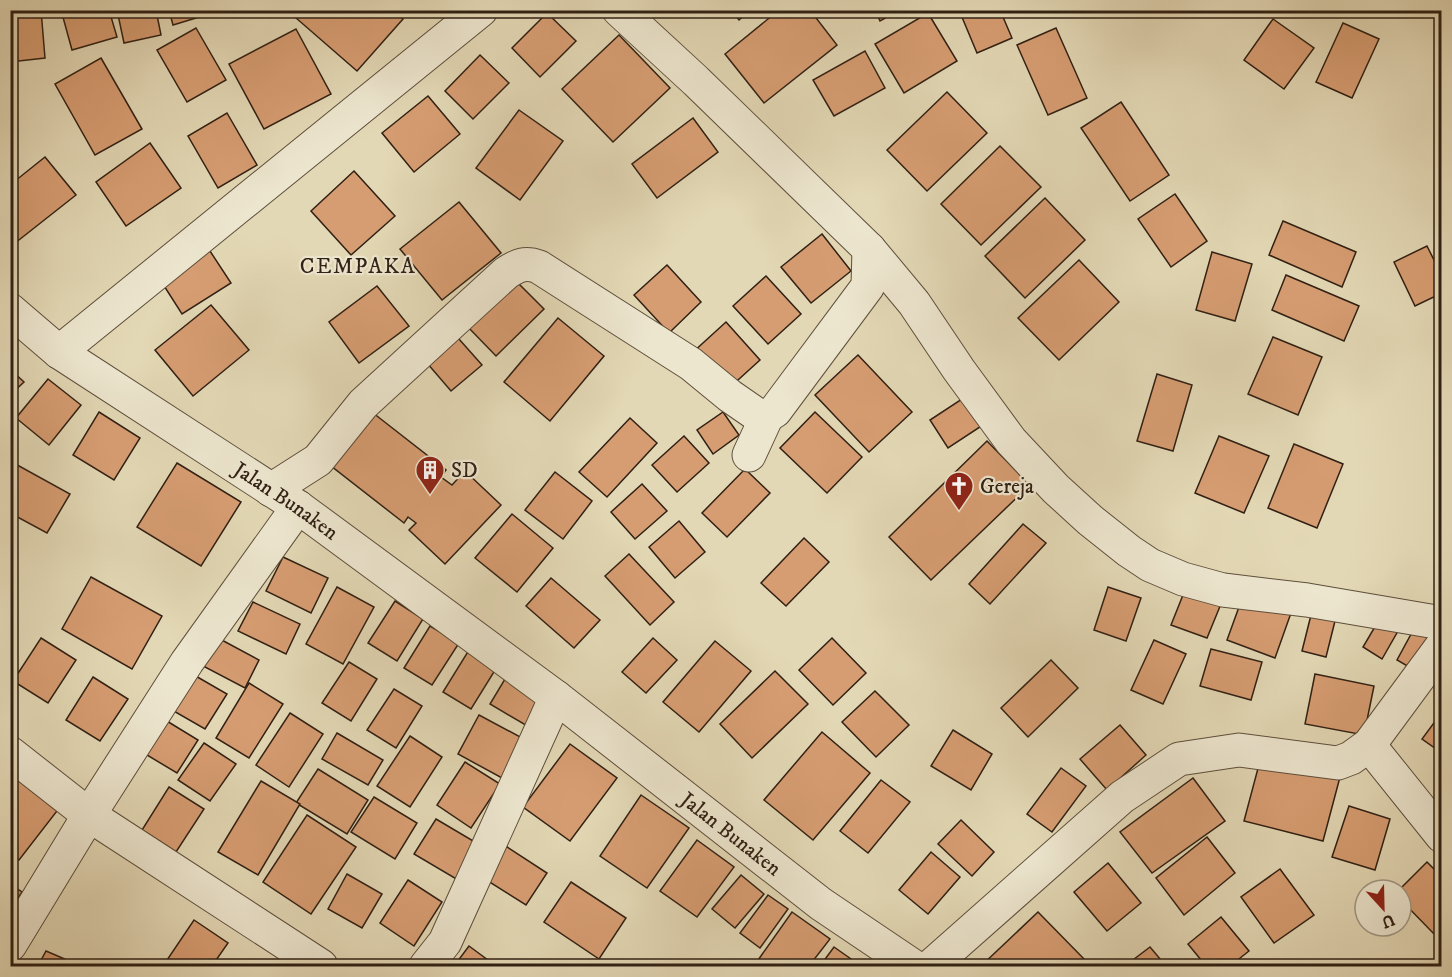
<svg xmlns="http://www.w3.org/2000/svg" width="1452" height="977" font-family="'IM FELL DW Pica',serif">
  <rect width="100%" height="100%" fill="#e3d8b5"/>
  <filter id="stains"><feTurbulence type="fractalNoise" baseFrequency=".00333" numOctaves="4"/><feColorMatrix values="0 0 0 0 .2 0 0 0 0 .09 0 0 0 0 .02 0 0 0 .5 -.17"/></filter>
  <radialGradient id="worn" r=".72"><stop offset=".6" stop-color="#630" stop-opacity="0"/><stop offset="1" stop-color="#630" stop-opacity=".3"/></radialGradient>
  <!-- building -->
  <g fill="#d79d72" stroke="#302014" stroke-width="1.5">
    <polygon points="10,10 41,10 45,58 10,62"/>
    <polygon points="61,10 109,10 117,37 72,50"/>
    <polygon points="117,10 156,10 161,35 124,43"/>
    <polygon points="169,10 216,10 216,12 173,25"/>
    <polygon points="302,10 393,10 403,19 357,71 296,18"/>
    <polygon points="731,10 751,10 739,20"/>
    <polygon points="779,10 810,10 837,45 764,103 725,54"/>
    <polygon points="875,10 900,10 880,21"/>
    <polygon points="959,10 1000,10 1012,38 977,53"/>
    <polygon points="547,13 576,41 540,77 512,48"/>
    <polygon points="928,13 957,61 904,93 875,44"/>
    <polygon points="1273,19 1314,48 1284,89 1244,60"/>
    <polygon points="1343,23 1379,39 1352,98 1316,82"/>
    <polygon points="196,28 226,80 187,102 157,50"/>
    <polygon points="1056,28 1087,98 1048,115 1017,45"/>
    <polygon points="296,29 331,94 264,129 229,64"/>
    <polygon points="619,35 670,88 613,142 562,89"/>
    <polygon points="865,51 885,88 834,116 813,80"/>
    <polygon points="480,55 509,83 473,119 445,91"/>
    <polygon points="101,58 142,129 95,155 55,84"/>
    <polygon points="947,92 987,133 927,191 887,150"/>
    <polygon points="428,96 460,134 414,172 382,133"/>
    <polygon points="1121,102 1169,175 1130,201 1081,128"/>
    <polygon points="519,110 563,141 520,200 476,168"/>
    <polygon points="227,113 257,165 218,188 188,136"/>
    <polygon points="693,118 718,152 657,198 632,164"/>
    <polygon points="150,143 181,188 126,226 96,182"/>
    <polygon points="1000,146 1041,187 981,245 941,204"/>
    <polygon points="45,157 76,195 10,247 10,185"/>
    <polygon points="354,171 395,216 351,255 311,211"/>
    <polygon points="1175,194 1207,241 1171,267 1138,219"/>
    <polygon points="1045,198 1085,240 1025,298 985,256"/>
    <polygon points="459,202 501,253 442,300 400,249"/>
    <polygon points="1283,221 1356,252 1342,287 1269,255"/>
    <polygon points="822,234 851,271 811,303 781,267"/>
    <polygon points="1427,246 1442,276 1442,293 1415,306 1394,262"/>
    <polygon points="208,248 231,283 182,314 159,278"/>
    <polygon points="1212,252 1252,264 1235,321 1196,310"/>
    <polygon points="1079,260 1119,302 1059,360 1018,318"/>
    <polygon points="667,265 701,302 669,333 634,295"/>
    <polygon points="1286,275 1359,306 1344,341 1272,310"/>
    <polygon points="766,276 801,314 768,344 733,306"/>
    <polygon points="515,280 544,309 496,356 467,326"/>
    <polygon points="377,286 409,326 359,363 329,322"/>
    <polygon points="211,305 249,350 193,396 155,350"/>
    <polygon points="558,318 604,356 550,421 504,382"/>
    <polygon points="726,322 760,360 727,390 692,353"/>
    <polygon points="451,330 482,365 451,391 421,356"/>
    <polygon points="1273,337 1322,357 1298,415 1248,394"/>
    <polygon points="858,355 912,412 869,452 815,395"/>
    <polygon points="10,369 24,382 10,395"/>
    <polygon points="1157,374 1192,385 1173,451 1137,441"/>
    <polygon points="48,379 81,405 49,445 16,418"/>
    <polygon points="968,395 986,423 948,448 930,420"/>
    <polygon points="368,409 446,470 441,477 452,485 465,471 501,505 445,564 409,530 416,523 408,517 404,523 326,462"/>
    <polygon points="99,412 140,438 114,480 73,455"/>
    <polygon points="723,412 739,435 713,454 697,430"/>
    <polygon points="815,412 862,457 827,493 780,448"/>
    <polygon points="630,418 657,443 607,497 579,472"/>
    <polygon points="684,436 709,463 677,492 652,465"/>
    <polygon points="1219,436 1269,456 1244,513 1195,493"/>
    <polygon points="987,441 1030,485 931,580 889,537"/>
    <polygon points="1294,444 1343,464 1317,528 1268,508"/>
    <polygon points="10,461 70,494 47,533 10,513"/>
    <polygon points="177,463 241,502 201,566 137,527"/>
    <polygon points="745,469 770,493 727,537 702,513"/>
    <polygon points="555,472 592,501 563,539 525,510"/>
    <polygon points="642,484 667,511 635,539 611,512"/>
    <polygon points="512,514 553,548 517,592 475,558"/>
    <polygon points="679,521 705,552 675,578 649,547"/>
    <polygon points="1023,524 1046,543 990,604 969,584"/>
    <polygon points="804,538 829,562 786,606 761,583"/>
    <polygon points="629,554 674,602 650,625 605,576"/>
    <polygon points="283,557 328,578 311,613 266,591"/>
    <polygon points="91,577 162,616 132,669 62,629"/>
    <polygon points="551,578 600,620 574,648 526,606"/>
    <polygon points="1187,585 1223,599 1207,638 1171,625"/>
    <polygon points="337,587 374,607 343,664 306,644"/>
    <polygon points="1108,587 1141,598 1126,641 1094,630"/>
    <polygon points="1243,596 1291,613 1275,658 1227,640"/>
    <polygon points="395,601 423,619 397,661 368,643"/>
    <polygon points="253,602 300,624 286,654 238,631"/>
    <polygon points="1312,611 1336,617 1326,657 1302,651"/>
    <polygon points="1383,613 1402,624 1382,659 1363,647"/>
    <polygon points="1416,625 1435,637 1416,671 1397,660"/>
    <polygon points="430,626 459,643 432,685 404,668"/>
    <polygon points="41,638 76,660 48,703 13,681"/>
    <polygon points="218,638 259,660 245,688 203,666"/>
    <polygon points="653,638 677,660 646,693 622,672"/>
    <polygon points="832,638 866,673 833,705 799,670"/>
    <polygon points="1154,640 1186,654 1163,704 1131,690"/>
    <polygon points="715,641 751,671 699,732 663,702"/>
    <polygon points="1211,649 1262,662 1251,700 1200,686"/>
    <polygon points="469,650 497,667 471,709 443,692"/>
    <polygon points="1051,660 1078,688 1028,737 1001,708"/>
    <polygon points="349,662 377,679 351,721 322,703"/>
    <polygon points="187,671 227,694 205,729 165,706"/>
    <polygon points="775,671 808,704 752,758 720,724"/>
    <polygon points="508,674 547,698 529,727 490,704"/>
    <polygon points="1315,674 1374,686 1364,735 1305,724"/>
    <polygon points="93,677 128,699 100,741 66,720"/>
    <polygon points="249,683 283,704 249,758 216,738"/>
    <polygon points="394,689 422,706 396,748 367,730"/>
    <polygon points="875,691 909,725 876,757 842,722"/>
    <polygon points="1442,712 1442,753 1422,739"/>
    <polygon points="290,713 323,734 289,787 256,765"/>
    <polygon points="157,715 198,740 177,773 137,749"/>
    <polygon points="479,715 524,739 502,778 458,754"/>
    <polygon points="1120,725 1146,755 1107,790 1080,759"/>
    <polygon points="953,730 992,754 971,790 931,766"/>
    <polygon points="822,732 870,773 813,840 764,800"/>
    <polygon points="337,733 383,760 368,785 322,759"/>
    <polygon points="410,736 442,757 410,807 377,786"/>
    <polygon points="204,743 236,764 210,801 178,780"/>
    <polygon points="570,744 617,778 570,841 523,807"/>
    <polygon points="1261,757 1340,777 1323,841 1244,821"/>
    <polygon points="465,762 500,784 471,828 437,805"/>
    <polygon points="1061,768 1086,786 1052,832 1027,814"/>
    <polygon points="318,769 368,800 347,834 296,803"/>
    <polygon points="1193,778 1225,821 1152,873 1120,832"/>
    <polygon points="18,780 57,811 19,860 10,854 10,790"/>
    <polygon points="881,780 910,802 868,853 840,831"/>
    <polygon points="261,781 300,804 258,875 218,852"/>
    <polygon points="169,787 204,809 176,852 142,830"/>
    <polygon points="641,795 689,828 647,888 600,856"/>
    <polygon points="374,797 417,823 395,859 351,832"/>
    <polygon points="1349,806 1390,819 1375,870 1332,857"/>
    <polygon points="307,815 356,847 311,914 263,882"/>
    <polygon points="436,819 480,845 458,880 414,854"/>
    <polygon points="961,820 994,852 972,876 938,844"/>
    <polygon points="1207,837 1235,873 1184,915 1156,878"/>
    <polygon points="697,840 734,867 697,917 660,891"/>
    <polygon points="501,843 547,873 526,905 480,876"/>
    <polygon points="931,852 960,877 928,914 899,890"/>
    <polygon points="1427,862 1442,877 1442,928 1435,935 1401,900 1401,890 1399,890"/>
    <polygon points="1108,863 1141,903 1107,931 1074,892"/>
    <polygon points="1280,869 1314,915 1274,943 1241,897"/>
    <polygon points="347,874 382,894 362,928 328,909"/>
    <polygon points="741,875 764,894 735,928 712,909"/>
    <polygon points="408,880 442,902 414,946 380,923"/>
    <polygon points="571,882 626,918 599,959 544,922"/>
    <polygon points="10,884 22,892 10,910"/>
    <polygon points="768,895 788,909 760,948 740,933"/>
    <polygon points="792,912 830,939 809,966 762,966 756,963"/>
    <polygon points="1038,912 1084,959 1077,966 981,966"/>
    <polygon points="1221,917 1249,951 1230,966 1206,966 1188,944"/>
    <polygon points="194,920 228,943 212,966 170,966 165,963"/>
    <polygon points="469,946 496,966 454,966"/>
    <polygon points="834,947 861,966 820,966"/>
    <polygon points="1150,947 1166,966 1125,966"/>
    <polygon points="46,951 81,966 38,966"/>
  </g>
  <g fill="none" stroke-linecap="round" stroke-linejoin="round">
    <!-- minor casing -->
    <g stroke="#5d4e3c" stroke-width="35">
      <g id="minor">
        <polyline points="619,10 696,81 869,249 914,303 959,370 1011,441 1056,489 1090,520 1129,551 1150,565 1183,579 1223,590 1307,600 1442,623"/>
        <path id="s1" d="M10 310 59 352 298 507 556 697 821 904 913 966"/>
        <polyline points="59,352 481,10"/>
        <polyline points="749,455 767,416"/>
        <path d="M271 490 318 460 363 404 506 273C518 265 525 262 539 267L691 364 730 396 759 416H767L775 411 868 286 869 249"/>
        <polyline points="1369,745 1442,836"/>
        <polyline points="10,753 89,815 321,966"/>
        <polyline points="10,945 89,815 187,662 298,507"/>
        <polyline points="426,966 445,942 556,697"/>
        <polyline points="931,966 1122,797 1179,759 1239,750 1338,763 1351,758 1369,745 1442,646"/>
      </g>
    </g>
    <!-- minor -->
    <use href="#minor" stroke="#ede6cf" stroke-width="33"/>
  </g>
  <!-- icons -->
  <defs>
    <g id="building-pin" transform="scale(1.5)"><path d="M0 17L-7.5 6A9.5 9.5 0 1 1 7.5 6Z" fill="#8f2418" stroke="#ede6cf"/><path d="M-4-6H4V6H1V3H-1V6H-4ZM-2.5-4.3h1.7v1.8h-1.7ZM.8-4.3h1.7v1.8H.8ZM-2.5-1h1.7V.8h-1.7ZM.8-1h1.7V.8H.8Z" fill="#fff"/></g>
    <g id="church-pin" transform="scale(1.5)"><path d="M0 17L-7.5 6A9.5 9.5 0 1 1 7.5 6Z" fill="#8f2418" stroke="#ede6cf"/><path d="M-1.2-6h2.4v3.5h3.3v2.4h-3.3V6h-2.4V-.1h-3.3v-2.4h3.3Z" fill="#fff"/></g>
  </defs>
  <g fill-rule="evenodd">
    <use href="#building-pin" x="430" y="470"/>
    <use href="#church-pin" x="959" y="486"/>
  </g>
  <g text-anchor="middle" stroke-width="4.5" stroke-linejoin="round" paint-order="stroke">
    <!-- poi labels -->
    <g font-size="21" fill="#302014" stroke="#ede6cf" text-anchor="start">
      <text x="451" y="477">SD</text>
      <text x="980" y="493">Gereja</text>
    </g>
    <!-- street labels -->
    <g font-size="21" fill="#302014" stroke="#ede6cf">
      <text dy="7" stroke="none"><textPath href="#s1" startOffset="336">Jalan Bunaken</textPath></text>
      <text dy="7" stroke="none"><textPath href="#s1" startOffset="892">Jalan Bunaken</textPath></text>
    </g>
    <!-- neighbourhood labels -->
    <g font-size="22" letter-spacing="1.5" fill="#302014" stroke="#ede6cf">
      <text x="358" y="273">CEMPAKA</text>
    </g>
  </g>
  <!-- margin -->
  <rect width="1452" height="977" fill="none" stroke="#e3d8b5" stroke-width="36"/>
  <rect x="12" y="12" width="1428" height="953" fill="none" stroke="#302014" stroke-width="3"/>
  <rect x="18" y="18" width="1416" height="941" fill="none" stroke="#302014" stroke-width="1.5"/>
  <!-- north arrow -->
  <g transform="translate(1383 908) rotate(158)"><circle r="28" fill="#ede6cf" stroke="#a19784" stroke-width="1.5"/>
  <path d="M0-4.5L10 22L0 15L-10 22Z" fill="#8f2418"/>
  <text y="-9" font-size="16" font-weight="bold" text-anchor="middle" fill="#302014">U</text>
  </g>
  <rect width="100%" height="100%" filter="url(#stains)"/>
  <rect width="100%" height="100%" fill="url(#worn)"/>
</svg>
